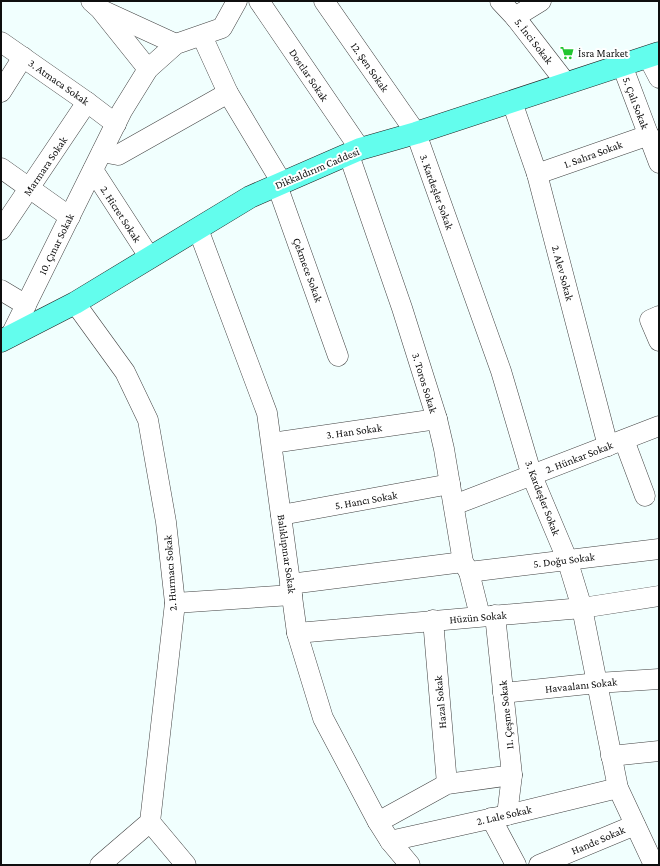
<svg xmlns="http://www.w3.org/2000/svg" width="660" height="866" font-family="'Crimson Pro',serif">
  <rect width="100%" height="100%" fill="#f1fffe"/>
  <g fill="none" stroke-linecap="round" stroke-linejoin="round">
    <!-- minor casing -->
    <g stroke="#424242" stroke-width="21">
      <g id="minor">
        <polyline points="91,1 100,9 148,69"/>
        <polyline points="259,1 360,149"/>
        <polyline points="324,1 416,133 501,371 532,476 567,559 582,608 618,788 654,865"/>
        <polyline points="500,1 515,17 566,83"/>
        <polyline points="104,11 176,44"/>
        <polyline points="515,17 541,1"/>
        <polyline points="202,36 228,93 282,183"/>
        <polyline points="1,42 87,102 116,124"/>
        <polyline points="648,57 659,78"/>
        <polyline points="622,65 659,163"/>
        <polyline points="1,92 23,57"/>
        <polyline points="512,102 537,174 608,446"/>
        <polyline points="102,152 118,155 228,93"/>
        <polyline points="349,155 402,308 437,419 444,449 463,562 469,572 480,616"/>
        <polyline points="1,168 70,217"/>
        <polyline points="93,170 150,258"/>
        <polyline points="537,174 649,135"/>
        <polyline points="277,185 338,356"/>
        <polyline points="198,229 267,413 297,633 323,718 378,822 390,841 410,865"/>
        <polyline points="1,230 87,102"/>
        <polyline points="1,290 26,305"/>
        <polyline points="75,303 125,372 148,420 166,522 175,603 150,822 100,865"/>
        <polyline points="659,316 650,320 659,341"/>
        <polyline points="10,337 122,111 148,69 176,44 222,28 237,1"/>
        <polyline points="624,440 645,496"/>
        <polyline points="272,443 437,419"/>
        <polyline points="454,505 659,426"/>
        <polyline points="281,515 450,484"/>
        <polyline points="469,572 659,549"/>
        <polyline points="290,584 463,562"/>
        <polyline points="175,603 292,595"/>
        <polyline points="495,615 512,775 507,815"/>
        <polyline points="433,620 447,784"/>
        <polyline points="297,633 582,608 659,596"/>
        <polyline points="503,693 597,683 659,679"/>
        <polyline points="611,756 659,751"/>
        <polyline points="491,818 516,865"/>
        <polyline points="150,822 186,865"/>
        <polyline points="378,822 447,784 512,775"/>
        <polyline points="390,841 507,815 618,788"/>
        <polyline points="539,865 635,825"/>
      </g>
    </g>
    <!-- major casing -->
    <g stroke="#202020" stroke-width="23">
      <polyline id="major" points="1,341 75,303 250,197 360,149 416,133 659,53"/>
    </g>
    <!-- minor -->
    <use href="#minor" stroke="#fff" stroke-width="20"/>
    <!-- major -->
    <use href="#major" stroke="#63fded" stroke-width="22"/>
  </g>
  <!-- icons -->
  <defs>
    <g id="supermarket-bare" transform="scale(1.08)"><path d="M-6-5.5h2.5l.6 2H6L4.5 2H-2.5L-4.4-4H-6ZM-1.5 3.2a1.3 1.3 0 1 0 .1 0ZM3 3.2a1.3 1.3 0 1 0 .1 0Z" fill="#21c530" stroke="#fff" stroke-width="2.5" paint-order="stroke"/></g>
  </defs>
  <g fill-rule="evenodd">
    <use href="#supermarket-bare" x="567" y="53"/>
  </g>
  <g text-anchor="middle" stroke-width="4" stroke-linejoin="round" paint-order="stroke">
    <!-- street labels -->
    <g font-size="11" fill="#0f0f0f" stroke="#fff">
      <text transform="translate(534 41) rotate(52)" y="4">5. İnci Sokak</text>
      <text transform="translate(370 67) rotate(55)" y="4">12. Şen Sokak</text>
      <text transform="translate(309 75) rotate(56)" y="4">Dostlar Sokak</text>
      <text transform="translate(59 82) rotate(35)" y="4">3. Atmaca Sokak</text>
      <text transform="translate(636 103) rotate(69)" y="4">5. Çalı Sokak</text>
      <text transform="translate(593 154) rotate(-20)" y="4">1. Sahra Sokak</text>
      <text transform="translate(45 166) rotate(-56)" y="4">Marmara Sokak</text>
      <text transform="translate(317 168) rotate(-23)" y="4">Dikkaldırım Caddesi</text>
      <text transform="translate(437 192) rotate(70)" y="4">3. Kardeşler Sokak</text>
      <text transform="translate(121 214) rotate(57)" y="4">2. Hicret Sokak</text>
      <text transform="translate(56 244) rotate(-64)" y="4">10. Çınar Sokak</text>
      <text transform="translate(308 270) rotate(70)" y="4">Çekmece Sokak</text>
      <text transform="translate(563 273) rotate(75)" y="4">2. Alev Sokak</text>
      <text transform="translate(425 383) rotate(73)" y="4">3. Toros Sokak</text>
      <text transform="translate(354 431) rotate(-8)" y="4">3. Han Sokak</text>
      <text transform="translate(579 457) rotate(-21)" y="4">2. Hünkar Sokak</text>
      <text transform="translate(543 498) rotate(69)" y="4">3. Kardeşler Sokak</text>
      <text transform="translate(366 500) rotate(-10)" y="4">5. Hancı Sokak</text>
      <text transform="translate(287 554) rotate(82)" y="4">Balıklıpınar Sokak</text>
      <text transform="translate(564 560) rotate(-7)" y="4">5. Doğu Sokak</text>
      <text transform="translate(170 573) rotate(-94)" y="4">2. Hurmacı Sokak</text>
      <text transform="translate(478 617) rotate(-5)" y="4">Hüzün Sokak</text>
      <text transform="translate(581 685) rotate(-6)" y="4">Havaalanı Sokak</text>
      <text transform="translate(440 702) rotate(-95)" y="4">Hazal Sokak</text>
      <text transform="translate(506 715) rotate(-96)" y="4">11. Çeşme Sokak</text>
      <text transform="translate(504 815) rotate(-13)" y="4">2. Lale Sokak</text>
      <text transform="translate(598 840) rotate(-23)" y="4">Hande Sokak</text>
    </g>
    <!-- poi labels -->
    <g font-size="11" fill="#0f0f0f" stroke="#fff" text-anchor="start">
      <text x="578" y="57">İsra Market</text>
    </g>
  </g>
  <!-- border -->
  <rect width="660" height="866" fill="none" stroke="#0f0f0f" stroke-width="4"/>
</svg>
